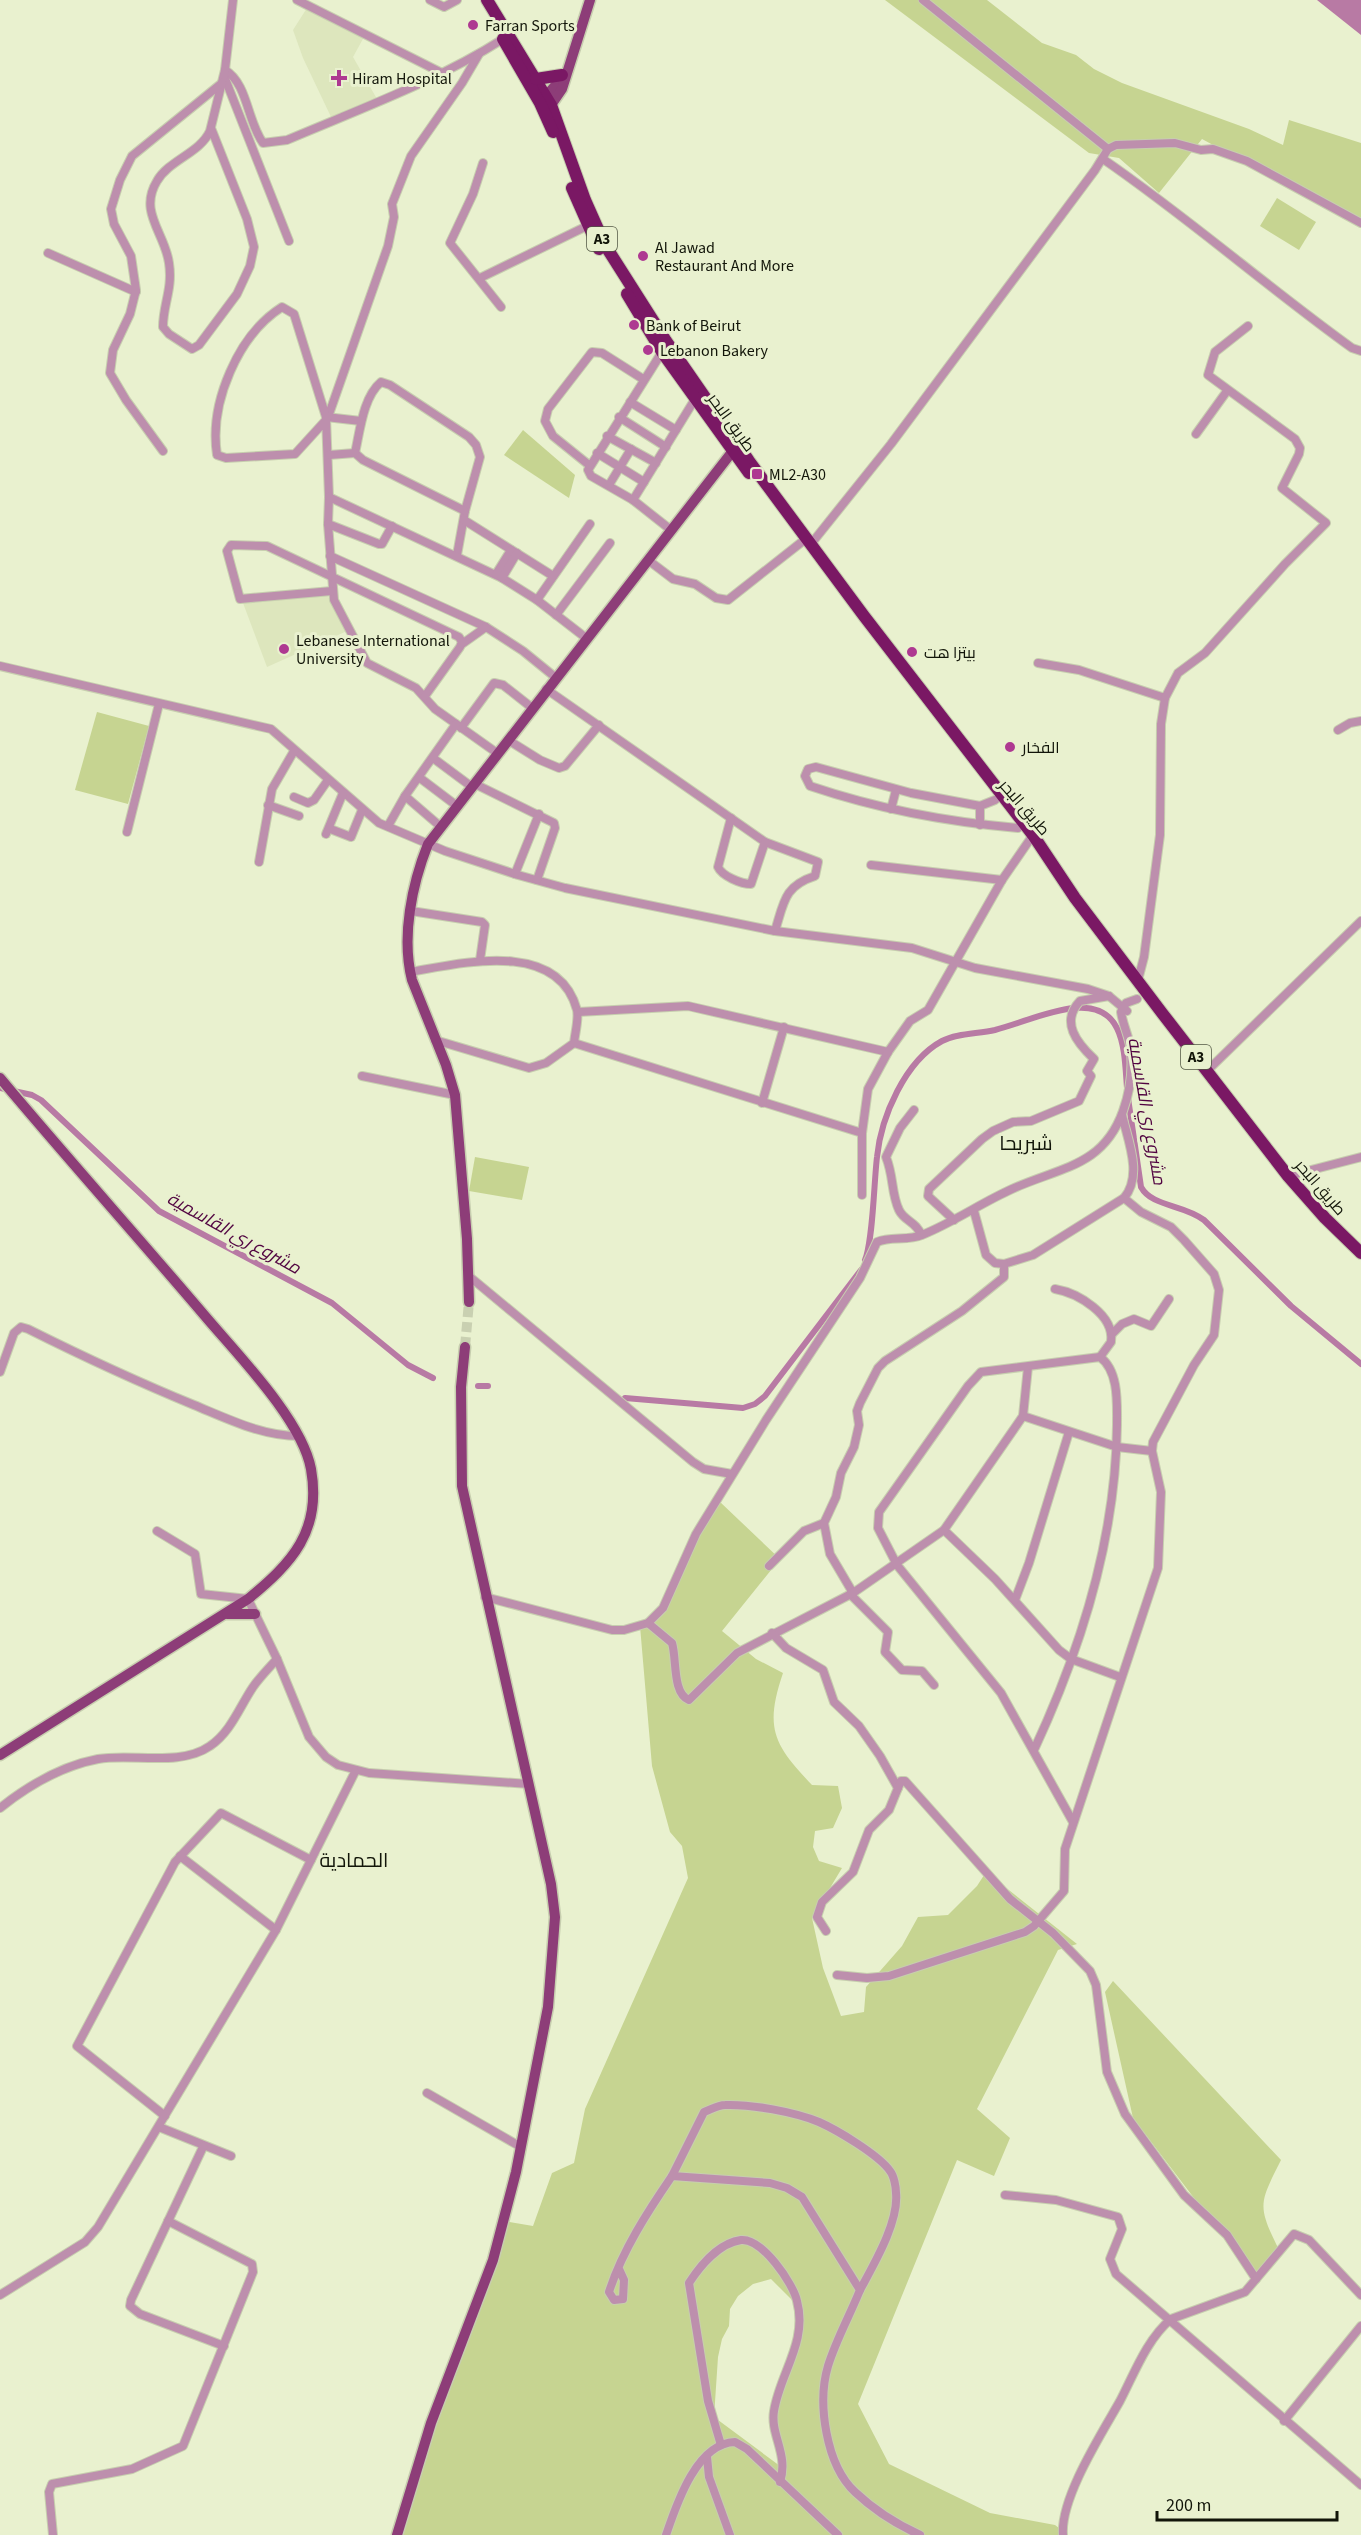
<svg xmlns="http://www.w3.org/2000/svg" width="1361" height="2535" font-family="'Source Sans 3',Cairo,sans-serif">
  <rect width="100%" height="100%" fill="#e9f1cf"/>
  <!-- built -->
  <g fill="#dde6bd">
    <polygon points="307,8 364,37 353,57 377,99 332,119 303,58 293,30"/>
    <polygon points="327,595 347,631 267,667 243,603"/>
  </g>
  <!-- green -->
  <g fill="#c6d491" fill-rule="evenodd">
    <polygon points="885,0 987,0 1042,43 1076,55 1094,69 1122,83 1249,129 1283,145 1289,120 1361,143 1361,225 1202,139 1159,193 1119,158 1089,153"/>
    <polygon points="1277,198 1316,222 1299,250 1260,226"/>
    <polygon points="523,430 575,475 569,498 504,455"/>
    <polygon points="97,712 149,726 128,804 75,790"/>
    <polygon points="475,1157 529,1167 522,1200 469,1191"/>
    <path d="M719 1501 780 1559 722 1631 756 1659 783 1673C764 1729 774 1745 812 1785L838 1786 842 1808 833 1828 815 1831 813 1847 819 1861 842 1868 812 1918 823 1968 841 2016 864 2012 866 1987 902 1946 918 1917 948 1915 977 1886 986 1872 1077 1944 1058 1950 977 2109 1010 2138 994 2176 957 2160 858 2404 889 2464 990 2513 1055 2525 1068 2535H397L504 2221 533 2226 552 2173 574 2163 585 2109 688 1878 682 1846 670 1832 652 1766 640 1626 656 1617 684 1560ZM771 2279 801 2309 774 2419 780 2466 714 2417 718 2357 722 2339 729 2326 730 2309 738 2296 753 2284Z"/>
    <path d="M1113 1981 1281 2160C1259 2204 1257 2205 1279 2250L1258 2282 1133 2118 1105 1992Z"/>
  </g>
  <!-- water -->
  <polygon fill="#b87aa4" points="1317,0 1361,0 1361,35"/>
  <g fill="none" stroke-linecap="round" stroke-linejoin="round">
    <!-- canal -->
    <g stroke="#b87aa4" stroke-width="6">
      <polyline points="0,1088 32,1095 41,1100 159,1211 332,1303 408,1365 433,1378"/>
      <path d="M1128 1098 1141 1187C1152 1207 1183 1204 1204 1220L1291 1306 1361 1364"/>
      <path d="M865 1260C873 1241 874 1181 877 1157 881 1117 905 1061 942 1041 957 1033 978 1034 995 1030 1022 1023 1046 1011 1074 1008 1125 1003 1124 1049 1127 1088"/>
      <polyline points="478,1386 488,1386"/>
      <polyline points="625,1398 743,1408 755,1404 765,1396 861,1270"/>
    </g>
    <!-- major-tunnel -->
    <polyline stroke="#c9d0b1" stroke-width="10" stroke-dasharray="10 5" stroke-linecap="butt" points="465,1347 469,1302"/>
    <!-- minor casing -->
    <g stroke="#c7ceaf" stroke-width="10">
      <g id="minor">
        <polyline points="297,0 440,72"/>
        <polyline points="430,0 444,7 457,0"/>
        <polyline points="923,0 1108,149"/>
        <path d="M225 70C248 84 247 121 263 143L287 140C360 109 437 81 503 39"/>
        <polyline points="224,76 289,241"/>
        <path d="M211 128 247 219 254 247 250 266 237 294 199 345 192 349 169 334 163 327C163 304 173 289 169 263 165 233 138 212 157 181 169 160 200 153 210 131L225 70 233 0"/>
        <path d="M1103 159C1189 218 1267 287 1352 348L1361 351"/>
        <polyline points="483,163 473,194 450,243 501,307"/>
        <polyline points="48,253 136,292"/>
        <polyline points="480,278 587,226"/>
        <polyline points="662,352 588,470 591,476 633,500 671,530"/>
        <polyline points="630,402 676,430"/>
        <polyline points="326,417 361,421"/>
        <polyline points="328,417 388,246 394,217 392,204 411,156 462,83 479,54"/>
        <polyline points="619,417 666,447"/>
        <path d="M326 420 295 454 226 458 217 455C209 403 238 335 282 307L294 314 326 417 329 497 328 524 334 600 367 663 416 688 435 709 497 753"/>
        <polyline points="1196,434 1227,391"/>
        <polyline points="607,436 656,463"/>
        <polyline points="163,451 126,400 110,373 113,350 130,314 136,290 131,256 114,224 111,209 120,180 132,156 222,83"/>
        <path d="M355 453C360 431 363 397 381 382L390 385 469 437 476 445 480 457 465 511 457 555"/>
        <polyline points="355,453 363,460 465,511"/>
        <polyline points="597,453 644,482"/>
        <polyline points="329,455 355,453"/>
        <polyline points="589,465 553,436 545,421 548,409 592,352 602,353 643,379"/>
        <polyline points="609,485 631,449"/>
        <polyline points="329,497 502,578 537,600 586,638"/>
        <polyline points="633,500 695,399"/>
        <polyline points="464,520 553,576"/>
        <polyline points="328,524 379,544 382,544 392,526"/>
        <polyline points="811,544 891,444 1095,170 1108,149 1116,145 1175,143 1201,150 1213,149 1247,161 1361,223"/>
        <polyline points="330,556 486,627 523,651 555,677"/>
        <polyline points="648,560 673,579 695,584 716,598 728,600 803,541"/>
        <polyline points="496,574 511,550"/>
        <polyline points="502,578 517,553"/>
        <polyline points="332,591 240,599 227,551 231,545 267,546 459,637 462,642 460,647 425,696"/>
        <polyline points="537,600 590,524"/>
        <polyline points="556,615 610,543"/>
        <polyline points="462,644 486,627"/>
        <polyline points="1038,663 1079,670 1165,698"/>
        <polyline points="0,666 271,729 379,823 445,851 518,875 565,888 775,931 912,948 975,968 1088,989 1109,996 1127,1011"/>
        <path d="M546 689 765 842 818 862 815 876C784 886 784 902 775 931"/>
        <polyline points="461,728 494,683 503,685 531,707"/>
        <polyline points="1338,730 1350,723 1361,721"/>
        <polyline points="508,740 540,760 559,768 565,766 599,725"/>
        <polyline points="433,758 472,787"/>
        <polyline points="420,778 457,806"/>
        <polyline points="475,784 554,823 555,828 537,880"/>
        <polyline points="405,796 441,827"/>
        <polyline points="294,797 308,803 314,800 328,780"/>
        <path d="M995 800 980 806 911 793 816 767 808 769 805 776 810 786C878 809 948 822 1018 828"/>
        <polyline points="268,805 299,816"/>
        <polyline points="891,809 896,790"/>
        <path d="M731 818 718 867C722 876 741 884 751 884L765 842"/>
        <polyline points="980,825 980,806"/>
        <polyline points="388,826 405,796 456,724"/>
        <polyline points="333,830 351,837 362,810"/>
        <polyline points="127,832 159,704"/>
        <polyline points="326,834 343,793"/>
        <polyline points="259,862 272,789 294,751"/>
        <polyline points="871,865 1002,880"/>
        <polyline points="515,874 539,814"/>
        <polyline points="411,911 482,922 485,925 480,960"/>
        <path d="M410 972C462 963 558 939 577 1010 579 1019 575 1033 574 1043L546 1063 529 1068 435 1040"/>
        <polyline points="1138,980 1144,957 1160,835 1161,724 1165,698 1178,673 1205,653 1285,564 1326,523 1282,488 1299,454 1300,448 1295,439 1208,375 1215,352 1248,326"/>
        <polyline points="578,1012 688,1006 888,1052"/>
        <polyline points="574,1043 862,1133"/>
        <polyline points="1207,1071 1361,921"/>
        <polyline points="362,1076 455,1095"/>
        <polyline points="762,1103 784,1027"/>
        <path d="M914 1110 900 1128 886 1157C894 1177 891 1193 899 1210 904 1221 917 1222 921 1235"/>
        <polyline points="1288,1176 1361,1157"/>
        <polyline points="862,1195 862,1133 868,1089 888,1052 910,1021 928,1010 1002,880 1033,835"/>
        <path d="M954 1220 928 1196 929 1189 982 1139 993 1131 1013 1122 1031 1121 1079 1101 1091 1076 1087 1071 1094 1059C1077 1043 1060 1022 1080 1001L1109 996"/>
        <path d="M1004 1264 1033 1255 1124 1198C1143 1175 1128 1141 1122 1115"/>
        <polyline points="470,1277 693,1462 704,1469 732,1474"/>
        <path d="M1055 1289C1078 1293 1115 1315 1111 1342L1100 1357"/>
        <polyline points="1112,1334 1122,1324 1134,1319 1151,1326 1169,1299"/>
        <path d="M0 1372 14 1333 21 1327 28 1329C82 1356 138 1382 194 1405 228 1419 262 1436 299 1436"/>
        <polyline points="1023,1416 1117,1447 1152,1451"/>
        <polyline points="944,1530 995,1579 1059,1650 1071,1659 1120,1677"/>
        <polyline points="157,1531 195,1554 201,1594 248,1599 277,1659 309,1737 326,1757 338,1765 369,1773 529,1784"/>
        <polyline points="769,1566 804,1531 824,1523"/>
        <polyline points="853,1593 830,1554 824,1523 836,1497 841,1473 854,1447 859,1425 857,1411 860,1403 878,1368 885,1361 962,1311 1004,1277 1004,1264 995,1263 986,1255 974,1211"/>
        <polyline points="850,1594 888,1632 885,1652 902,1670 922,1671 934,1685"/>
        <path d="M485 1597 612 1630H624L648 1623 663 1608 696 1534 766 1420 860 1278 877 1242C890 1236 908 1241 922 1235 954 1222 981 1203 1012 1189 1060 1167 1103 1167 1123 1111 1130 1091 1133 1074 1131 1052 1130 1038 1123 1026 1121 1012L1126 1003 1137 999"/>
        <polyline points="1015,1600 1029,1563 1069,1432"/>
        <path d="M648 1623 672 1643C677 1659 672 1693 689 1700L737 1653 853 1593 944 1530 1023 1416 1028 1367"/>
        <polyline points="772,1633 786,1648 823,1670 834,1702 859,1726 880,1756 898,1788 889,1810 869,1830 853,1872 822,1902 817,1917 826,1931"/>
        <path d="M1034 1750C1082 1647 1116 1538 1117 1425 1117 1403 1119 1371 1100 1357L981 1372 968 1386 879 1512 878 1528 897 1565 1001 1693 1073 1822"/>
        <polyline points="898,1788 901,1781 905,1781 1010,1899 1053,1933 1090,1971 1096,1985 1107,2072 1125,2114 1184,2195 1227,2235 1256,2279"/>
        <path d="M0 1808C29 1785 61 1766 98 1759 132 1753 180 1767 210 1746 231 1732 240 1706 253 1687 260 1677 269 1668 277 1659"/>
        <polyline points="180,1856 276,1930"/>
        <polyline points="837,1975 867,1978 889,1976 1025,1932 1034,1926 1064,1891 1065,1849 1158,1568 1161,1492 1152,1451 1153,1442 1194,1365 1214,1335 1219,1290 1214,1274 1184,1240 1171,1227 1141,1212 1124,1198"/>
        <polyline points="427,2093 521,2147"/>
        <polyline points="165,2116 77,2046 175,1862 221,1813 311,1860"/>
        <polyline points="159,2127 231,2156"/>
        <polyline points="203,2147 131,2300 130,2306 140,2314 224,2346"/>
        <path d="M672 2176 704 2112C710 2110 718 2105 725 2105 751 2104 795 2112 819 2122 837 2130 879 2155 890 2171 894 2176 896 2187 896 2193 899 2222 874 2264 860 2290"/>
        <polyline points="1005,2195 1056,2200 1118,2217 1122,2229 1110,2259 1116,2274 1361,2485"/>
        <path d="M619 2269 624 2280 623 2299 614 2300 609 2292C622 2251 648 2211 672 2176L770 2183 787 2188 802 2197 860 2290C850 2315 836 2340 828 2366 817 2403 826 2465 855 2492 874 2510 896 2524 920 2535"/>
        <polyline points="0,2295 85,2242 98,2227 276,1930 355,1772"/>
        <polyline points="1284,2421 1361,2326"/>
        <path d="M721 2445 708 2401 689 2283C700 2266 719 2243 741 2240 762 2238 793 2283 797 2301 808 2342 780 2373 774 2411 770 2435 789 2454 780 2482"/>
        <polyline points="707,2457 709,2477 730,2535"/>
        <polyline points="53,2535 49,2492 52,2484 132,2469 183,2446 253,2272 252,2264 168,2221"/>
        <path d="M666 2535C676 2506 696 2443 735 2442L747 2449 838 2535"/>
        <path d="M1063 2535C1060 2498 1102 2433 1120 2401 1134 2374 1147 2339 1171 2319L1245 2292 1294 2234 1309 2240 1361 2295"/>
      </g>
    </g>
    <!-- major casing -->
    <g stroke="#c7ceaf" stroke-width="13">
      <g id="major">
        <polyline points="541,102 566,73"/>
        <polyline points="547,111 562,89 590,0"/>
        <path d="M0 1078C67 1158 137 1236 205 1316 237 1354 302 1420 311 1469 322 1531 292 1563 248 1599L0 1755"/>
        <path d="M469 1302 467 1239 455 1095 446 1065 412 980C401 937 412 884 428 844L732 452 740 446"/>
        <polyline points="227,1614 255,1614"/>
        <polyline points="397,2535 431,2423 493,2260 516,2172 548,2007 555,1917 551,1884 462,1486 461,1387 465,1347"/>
      </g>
    </g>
    <!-- highway casing -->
    <g stroke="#c7ceaf" stroke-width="14">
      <g id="highway">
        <polyline points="487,0 551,105 585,200 605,245 666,341 749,461 864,616 1033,835 1075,898 1162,1013 1288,1176 1325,1218 1361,1253"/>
        <polyline points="503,39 540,103 553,132"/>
        <polyline points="536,79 562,75"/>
        <polyline points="572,188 599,249"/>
        <polyline points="627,294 662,352 749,473"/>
      </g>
    </g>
    <!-- minor -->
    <use href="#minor" stroke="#bd8fad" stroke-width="8"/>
    <!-- major -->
    <use href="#major" stroke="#8d3d78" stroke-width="10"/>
    <!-- highway -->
    <use href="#highway" stroke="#7a1864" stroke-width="12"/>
  </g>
  <!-- markers -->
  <g fill="#ae3991" stroke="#e9f1cf" stroke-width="2">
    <circle cx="473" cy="25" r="6"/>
    <path d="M336 69h6v6h6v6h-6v6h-6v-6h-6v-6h6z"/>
    <circle cx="643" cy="256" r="6"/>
    <circle cx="634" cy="325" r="6"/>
    <circle cx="648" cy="350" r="6"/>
    <rect x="751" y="468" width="12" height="12" rx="3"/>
    <circle cx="284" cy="649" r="6"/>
    <circle cx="912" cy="652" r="6"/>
    <circle cx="1010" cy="747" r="6"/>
  </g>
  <g text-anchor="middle" stroke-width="6" stroke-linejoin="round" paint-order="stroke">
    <!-- shield labels -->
    <g fill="#e9f1cf" stroke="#525744" stroke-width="1.5">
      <rect x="587" y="227" width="30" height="24" rx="4.5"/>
      <rect x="1181" y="1045" width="30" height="24" rx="4.5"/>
    </g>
    <g font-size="15" font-weight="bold" fill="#121509">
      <text x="602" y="244">A3</text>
      <text x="1196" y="1062">A3</text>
    </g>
    <!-- poi labels -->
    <g font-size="16" fill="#121509" stroke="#e9f1cf" text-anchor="start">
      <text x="485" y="31">Farran Sports</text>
      <text x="352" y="84">Hiram Hospital</text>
      <text x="655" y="253">Al Jawad<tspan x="655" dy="18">Restaurant And More</tspan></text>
      <text x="646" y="331">Bank of Beirut</text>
      <text x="660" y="356">Lebanon Bakery</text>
      <text x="769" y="480">ML2-A30</text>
      <text x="296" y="646">Lebanese International<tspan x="296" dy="18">University</tspan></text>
      <text x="924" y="658">بيتزا هت</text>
      <text x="1022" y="753">الفخار</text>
    </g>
    <!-- street labels -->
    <g font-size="16" fill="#121509" stroke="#e9f1cf">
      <text transform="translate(732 422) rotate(54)" y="6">طريق البحر</text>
      <text transform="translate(1025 807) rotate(49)" y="6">طريق البحر</text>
      <text transform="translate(1321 1187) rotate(49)" y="6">طريق البحر</text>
    </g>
    <!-- water labels -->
    <g font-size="18" font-style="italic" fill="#510441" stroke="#e9f1cf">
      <text transform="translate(1147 1111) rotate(80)" y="6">مشروع ري القاسمية</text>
      <text transform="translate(234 1233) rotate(29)" y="6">مشروع ري القاسمية</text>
    </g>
    <!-- quarter labels -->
    <g font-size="20" fill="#121509" stroke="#e9f1cf">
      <text x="1026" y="1150">شبريحا</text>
      <text x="354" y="1867">الحمادية</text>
    </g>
  </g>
  <!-- scale -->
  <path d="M1157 2511v9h180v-9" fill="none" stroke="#121509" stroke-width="3"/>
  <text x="1166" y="2511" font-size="18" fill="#121509" stroke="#e9f1cf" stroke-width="4.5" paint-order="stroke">200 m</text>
</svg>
